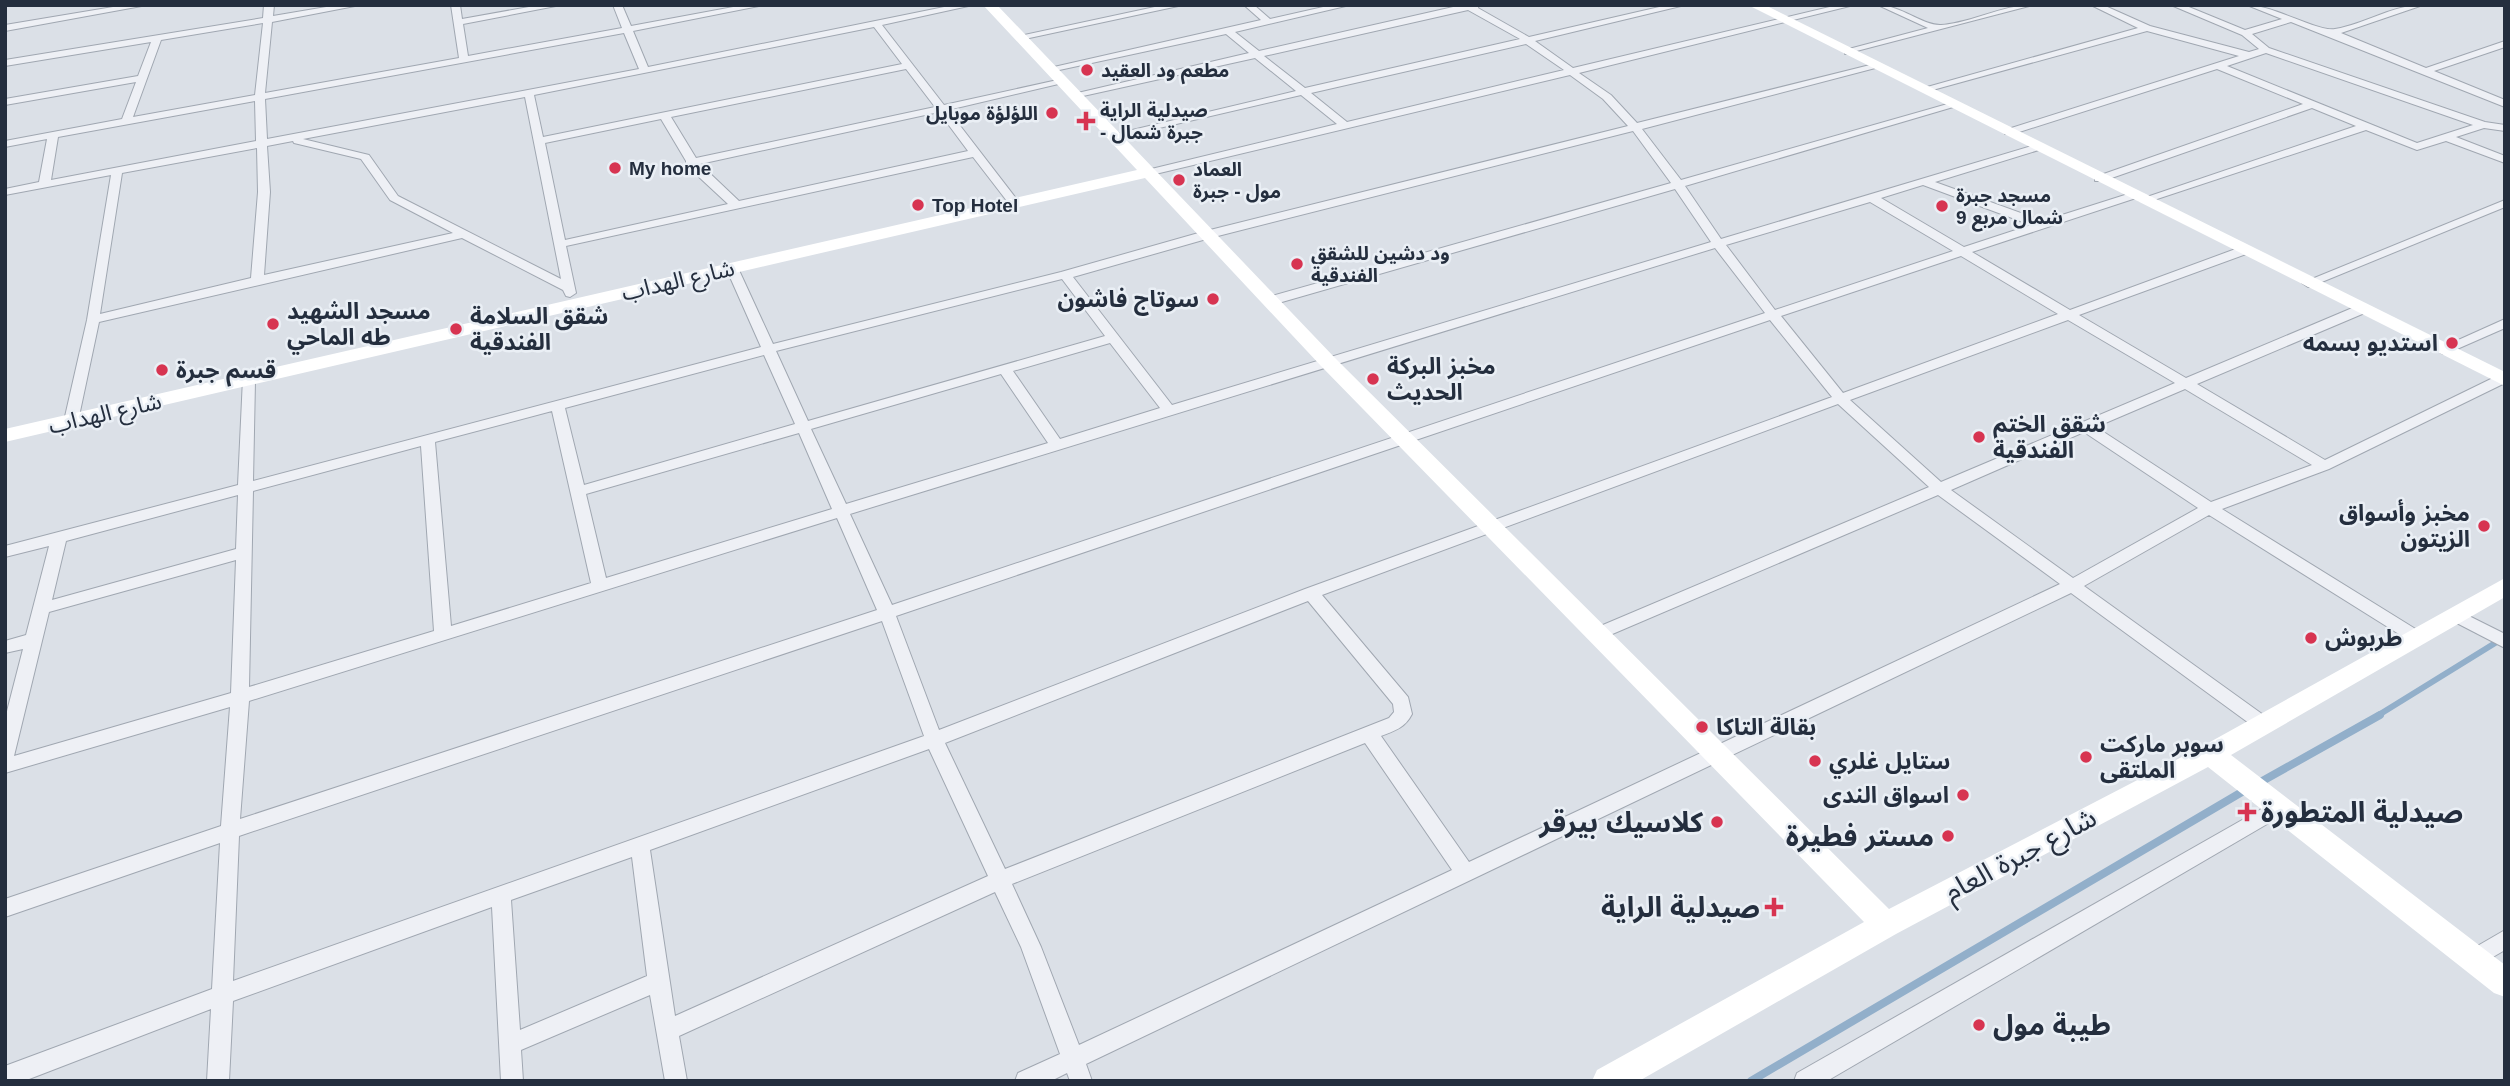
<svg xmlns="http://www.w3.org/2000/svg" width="2510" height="1086" font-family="Helvetica,'Noto Sans Arabic',sans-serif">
  <rect width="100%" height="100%" fill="#dbe0e7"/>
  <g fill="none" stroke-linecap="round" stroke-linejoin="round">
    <!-- stream-far1 -->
    <polyline stroke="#92afca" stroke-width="6" points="2377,716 2500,640"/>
    <!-- stream -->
    <g stroke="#92afca" stroke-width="8">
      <polyline points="2257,784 2380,715"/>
      <polyline points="1751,1081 2247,789"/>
    </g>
    <!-- street casing -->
    <g stroke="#a0a7b1" stroke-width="2">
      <g id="street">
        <polygon points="125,5 147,5 5,31 5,25"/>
        <path d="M264 5H274L273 16 338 5H360L272 22 265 93 459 58 451 5H460L462 19 540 5H561L463 24 468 56 622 28 613 5H622L631 26 744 5H764L633 31 648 67 954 5H973L882 25 944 105 1062 79 1067 82 948 110 1018 201V205H1010L973 157 566 246 576 293 570 297 566 296 563 290 462 238 99 322 78 421 71 425 66 424 64 421 87 320 111 175 5 195V189L39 182 47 139 5 147V141L122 119 136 82 5 105V99L138 76 151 42 5 66V60L263 18ZM263 23 255 95 133 117 161 40ZM874 27 902 64 543 137 534 95ZM624 33 639 69 267 139 265 99ZM906 69 935 107 696 158 671 117ZM525 97 561 279 398 196 369 155 303 139ZM255 101 256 141 51 180 58 137ZM939 112 968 151 739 201 700 164ZM661 119 686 161V165L728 204 565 240 545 143ZM293 141 294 143 361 159 390 200 453 233 264 275 270 192 267 146ZM257 148 258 192 251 278 100 314 122 173Z"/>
        <polygon points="1164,5 1183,5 1020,40 1015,37"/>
        <path d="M1244 5H1254L1270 19 1332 5H1350L1235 32 1259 51 1462 5H1479L1478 8 1529 37 1668 5H1685L1535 41 1573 68 1838 5H1854L1579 73 1611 95 1637 123 1878 63 1883 66 1642 129 1681 180 1951 103 1960 105 1685 186 1721 239 2038 144 2043 147 2042 149 1935 182 2043 221 2128 194H2136V198L1972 252 2070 310 2241 247H2249V253L2079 315 2186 378 2357 306H2367V312L2197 384 2325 460 2497 376H2505V383L2329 469 2222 509 2422 633 2424 637 2422 641H2410L2209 515 2084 586 2269 719 2272 724 2269 729 2263 731 2257 729 2071 593 1086 1064 1092 1081H1070L1067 1073 1051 1081H1015L1018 1073 1060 1054 1021 947 995 892 679 1036 687 1081H665L650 995 521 1050 523 1081H501L492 907 233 1001 229 1081H207L211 1009 24 1081H5V1066L212 989 220 843 5 917V899L221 826 230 707 5 773V719L23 649 5 653V641L26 635 49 546 5 557V546L238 485 243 378 248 377 255 381 253 481 761 347 726 268 728 265H736L738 268 773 344 1061 272 1202 232 1628 126 1603 99 1570 75 1147 176 1143 175V171L1337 124 1301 95 1112 139 1107 136 1296 91 1255 58 1074 98 1069 95 1249 53 1226 34 1050 72 1045 69 1261 20ZM1468 10 1520 39 1305 88 1264 56ZM1526 44 1564 70 1347 122 1311 93ZM1633 131 1671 183 1265 298 1264 301 1265 304H1275L1675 189 1711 242 1172 405 1073 277 1210 238ZM1923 185 2031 225 1964 247 1881 198ZM1870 202 1953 251 1775 310 1726 245ZM1715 248 1765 313 892 605 850 514ZM1961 256 2058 314 1843 393 1781 316ZM1062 279 1105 336 808 421 776 351ZM1770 320 1832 397 1305 589 939 730 896 616ZM2068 320 2175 383 1941 482 1850 400ZM1110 343 1160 408 1060 439 1013 371ZM764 355 795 424 584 485 565 408ZM1001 374 1048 443 846 504 811 429ZM2185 389 2312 465 2211 502 2096 427ZM1838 404 1929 487 1591 630 1589 634 1591 638H1603L1938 495 2060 584 1469 862 1381 736C1394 731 1405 728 1412 714L1408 697 1322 595ZM552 411 591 583 451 626 435 442ZM2084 432 2198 508 2073 578 1951 490ZM799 433 832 509 606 578 586 494ZM421 446 434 631 249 687 253 491ZM238 495 236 549 52 600 66 541ZM837 518 877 610 240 819 249 701ZM236 560 231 693 14 756 49 612ZM1308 601 1393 704 1394 712 1389 718 1005 869 945 743ZM882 621 924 736 233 981 239 836ZM1365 743 1452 870 1079 1045 1041 947 1012 884ZM929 749 988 876 675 1016 650 850ZM632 857 647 976 520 1030 511 900Z"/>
        <path d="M1878 5C1900 5 1924 26 1941 25 1972 23 2001 5 2033 5L1845 54V50L1928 28Z"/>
        <path d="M2091 5H2103L2150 26 2249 52 2259 49 2242 35 2171 5H2184L2245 30 2282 19 2247 5C2273 5 2318 32 2335 29 2365 24 2392 5 2423 5L2341 33 2426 68 2505 41V47L2434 71 2505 100V107L2291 22 2252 34 2269 48 2485 122 2505 125V131L2484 128 2456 137 2505 156V163L2446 141 2417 150 2366 130 2148 202 2138 200 2356 126 2312 108 2103 181H2095V177L2303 104 2217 69 2013 134H2005V130L2239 56 2147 31 1929 91 1920 89 2138 28ZM2266 53 2473 125 2417 143 2227 66Z"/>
        <polygon points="2505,200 2505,207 2312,286 2308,287 2302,283"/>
        <polygon points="2505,319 2505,328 2448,353 2443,354 2436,350"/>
        <polygon points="2455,609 2505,634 2505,648 2449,619 2447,615 2449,611"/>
        <polygon points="2279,799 2286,801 2289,807 2286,813 1827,1081 1794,1081 1797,1073"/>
        <polygon points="2505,930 2505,950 2474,968 2467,966 2464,959 2467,952"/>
      </g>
    </g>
    <!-- street -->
    <use href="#street" fill="#eef0f5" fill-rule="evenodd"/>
    <!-- secondary -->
    <g fill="#fff" fill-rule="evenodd">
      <polygon points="983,5 997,5 1335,358 1889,909 2201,747 2505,578 2505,597 2231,755 2505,965 2505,997 2494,993 2208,767 1896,934 1639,1081 1592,1081 1597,1070 1864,922 1321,366 1145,178 5,442 5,429 1137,170"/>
      <polygon points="1748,5 1765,5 2505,372 2505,386"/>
    </g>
  </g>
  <!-- markers -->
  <g fill="#d73451" stroke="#eaeff5" stroke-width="2.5">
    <circle cx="1087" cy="70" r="7"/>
    <circle cx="1052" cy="113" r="7"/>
    <path d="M1082.5 110.5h7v7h7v7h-7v7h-7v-7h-7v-7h7z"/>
    <circle cx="615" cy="168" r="7"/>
    <circle cx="1179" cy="180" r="7"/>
    <circle cx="918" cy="205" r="7"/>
    <circle cx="1942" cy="206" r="7"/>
    <circle cx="1297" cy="264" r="7"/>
    <circle cx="1213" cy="299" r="7"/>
    <circle cx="273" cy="324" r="7"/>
    <circle cx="456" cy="329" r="7"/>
    <circle cx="2452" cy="343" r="7"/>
    <circle cx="162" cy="370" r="7"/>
    <circle cx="1373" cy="379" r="7"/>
    <circle cx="1979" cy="437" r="7"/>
    <circle cx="2484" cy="526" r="7"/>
    <circle cx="2311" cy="638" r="7"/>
    <circle cx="1702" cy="727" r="7"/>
    <circle cx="2086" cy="757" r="7"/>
    <circle cx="1815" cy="761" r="7"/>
    <circle cx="1963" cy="795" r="7"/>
    <path d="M2243.5 801.5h7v7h7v7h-7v7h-7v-7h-7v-7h7z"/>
    <circle cx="1717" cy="822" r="7"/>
    <circle cx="1948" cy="836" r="7"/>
    <path d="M1770.5 896.5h7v7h7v7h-7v7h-7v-7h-7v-7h7z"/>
    <circle cx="1979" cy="1025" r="7"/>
  </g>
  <g text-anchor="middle" stroke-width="5" stroke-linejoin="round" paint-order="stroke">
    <!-- far-poi labels -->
    <g font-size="19" font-weight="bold" fill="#242e3e" stroke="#eaeff5" text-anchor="start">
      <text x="1101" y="77">مطعم ود العقيد</text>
      <text x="1100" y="117">صيدلية الراية<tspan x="1100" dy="22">- جبرة شمال</tspan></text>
      <text x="1038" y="120" text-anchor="end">اللؤلؤة موبايل</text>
      <text x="629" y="175">My home</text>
      <text x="1193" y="176">العماد<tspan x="1193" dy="22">مول - جبرة</tspan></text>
      <text x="1956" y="202">مسجد جبرة<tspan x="1956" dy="22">شمال مربع 9</tspan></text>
      <text x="932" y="212">Top Hotel</text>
      <text x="1311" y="260">ود دشين للشقق<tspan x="1311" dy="22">الفندقية</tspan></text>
    </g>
    <!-- street labels -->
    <g font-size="23" fill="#242e3e" stroke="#eaeff5">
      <text transform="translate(678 280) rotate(-13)" y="8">شارع الهداب</text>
      <text transform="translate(105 413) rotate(-13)" y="8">شارع الهداب</text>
    </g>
    <!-- poi labels -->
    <g font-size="23" font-weight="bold" fill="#242e3e" stroke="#eaeff5" text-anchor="start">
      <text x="1199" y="307" text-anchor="end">سوتاج فاشون</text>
      <text x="287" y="319">مسجد الشهيد<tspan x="287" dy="26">طه الماحي</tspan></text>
      <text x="470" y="324">شقق السلامة<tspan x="470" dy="26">الفندقية</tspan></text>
      <text x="2438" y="351" text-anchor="end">استديو بسمه</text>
      <text x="1387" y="374">مخبز البركة<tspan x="1387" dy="26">الحديث</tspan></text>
      <text x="176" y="378">قسم جبرة</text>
      <text x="1993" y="432">شقق الختم<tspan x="1993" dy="26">الفندقية</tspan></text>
      <text x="2470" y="521" text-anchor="end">مخبز وأسواق<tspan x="2470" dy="26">الزيتون</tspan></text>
      <text x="2325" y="646">طربوش</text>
      <text x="1716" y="735">بقالة التاكا</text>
      <text x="2100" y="752">سوبر ماركت<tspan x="2100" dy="26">الملتقى</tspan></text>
      <text x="1829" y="769">ستايل غلري</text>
      <text x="1949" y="803" text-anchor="end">اسواق الندى</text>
    </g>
    <!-- near-poi labels -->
    <g font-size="28" font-weight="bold" fill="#242e3e" stroke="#eaeff5" text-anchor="end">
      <text x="2261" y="822" text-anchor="start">صيدلية المتطورة</text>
      <text x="1703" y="832">كلاسيك بيرقر</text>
      <text x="1934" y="846">مستر فطيرة</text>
      <text x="1760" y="917">صيدلية الراية</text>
      <text x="1993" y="1035" text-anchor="start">طيبة مول</text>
    </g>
    <!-- near-street labels -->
    <g font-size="28" fill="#242e3e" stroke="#eaeff5">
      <text transform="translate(2020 854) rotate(-28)" y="10">شارع جبرة العام</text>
    </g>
  </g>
  <!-- border -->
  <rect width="2510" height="1086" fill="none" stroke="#242e3e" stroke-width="14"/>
</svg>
